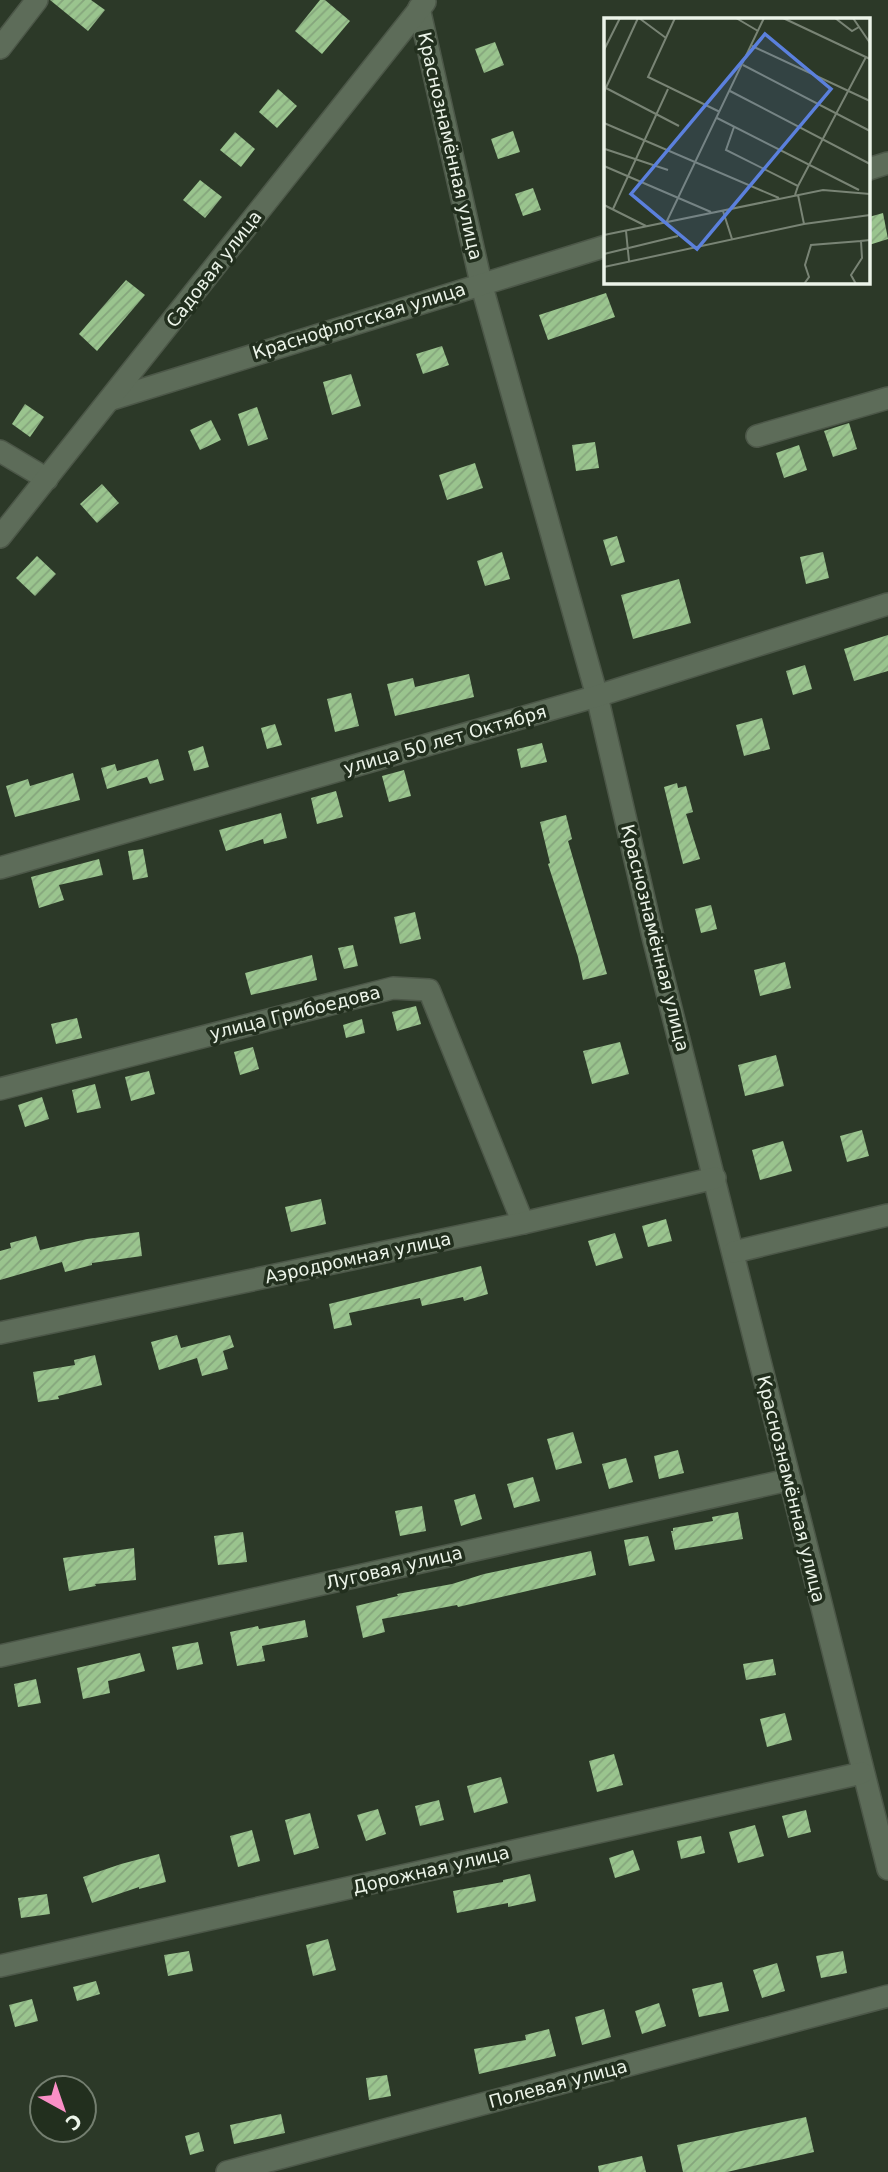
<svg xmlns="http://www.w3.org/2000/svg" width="888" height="2172" font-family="'DejaVu Sans',sans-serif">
  <defs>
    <pattern id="building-hatch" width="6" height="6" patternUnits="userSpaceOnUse" patternTransform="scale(1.75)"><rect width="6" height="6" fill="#9ac48e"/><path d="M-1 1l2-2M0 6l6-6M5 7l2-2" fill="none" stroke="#85a57c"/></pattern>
  </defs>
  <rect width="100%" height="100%" fill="#2c3928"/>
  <!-- building -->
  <g fill="url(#building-hatch)">
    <polygon points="50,0 91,0 105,10 88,31"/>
    <polygon points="320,0 325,0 350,21 322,54 295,31"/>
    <polygon points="495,42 504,65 484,73 475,49"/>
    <polygon points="278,89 297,106 277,128 259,112"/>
    <polygon points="513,131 520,152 498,159 491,139"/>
    <polygon points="235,132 255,149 241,167 220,150"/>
    <polygon points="200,180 222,197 205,218 183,200"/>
    <polygon points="533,188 541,210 523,216 515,194"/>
    <polygon points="883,213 888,239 869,245 869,217"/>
    <polygon points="126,280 145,295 97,351 79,334"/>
    <polygon points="606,293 615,317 548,340 539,315"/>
    <polygon points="442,346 449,365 423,374 416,354"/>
    <polygon points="351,374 361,406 332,415 323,382"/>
    <polygon points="25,404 44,417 30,437 12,424"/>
    <polygon points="257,407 268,439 248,446 238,414"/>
    <polygon points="211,420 221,440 200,450 190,430"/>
    <polygon points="849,423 857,449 833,457 824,431"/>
    <polygon points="595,442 599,468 576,471 572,445"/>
    <polygon points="799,445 807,470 784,478 776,453"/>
    <polygon points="475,463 483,488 447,500 439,475"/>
    <polygon points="102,484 119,503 97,523 80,504"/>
    <polygon points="617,536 625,562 611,566 603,540"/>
    <polygon points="502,552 510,579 485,586 477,561"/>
    <polygon points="823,552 829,578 806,584 800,557"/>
    <polygon points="37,556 56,574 35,596 16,578"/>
    <polygon points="679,579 691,623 633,639 621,595"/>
    <polygon points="888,635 888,671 854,681 844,649"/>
    <polygon points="805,665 812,689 793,695 786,671"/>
    <polygon points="469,674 474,697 395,716 387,684 413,678 415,687"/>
    <polygon points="351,693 359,726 335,732 327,699"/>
    <polygon points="762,718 770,749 744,756 736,725"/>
    <polygon points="275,724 282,745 267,749 261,728"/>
    <polygon points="542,743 547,762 521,768 517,749"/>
    <polygon points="203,746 209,767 194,771 188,751"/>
    <polygon points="158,759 164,780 150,784 147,777 107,789 101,768 115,764 117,771"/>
    <polygon points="404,770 411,796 389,802 382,776"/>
    <polygon points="73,773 80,800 15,817 6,786 28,779 30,786"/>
    <polygon points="677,783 678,788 686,786 693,812 686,814 700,859 683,864 664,787"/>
    <polygon points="336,791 343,817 317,824 311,798"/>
    <polygon points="281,813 287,838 264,844 263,839 226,851 219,830"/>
    <polygon points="566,815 572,839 568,841 607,974 583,980 578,957 548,864 550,863 540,822"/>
    <polygon points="143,849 148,877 133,880 128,851"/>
    <polygon points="99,859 103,875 59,885 64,900 39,908 31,877"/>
    <polygon points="711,905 717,929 701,933 695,909"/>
    <polygon points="415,912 421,939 400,944 394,917"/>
    <polygon points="353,945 358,966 344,969 338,948"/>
    <polygon points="312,955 317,980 251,995 245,973"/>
    <polygon points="785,962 791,988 760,996 754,970"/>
    <polygon points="416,1006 421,1024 397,1031 392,1012"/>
    <polygon points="77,1018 82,1038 56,1044 51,1024"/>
    <polygon points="362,1019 365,1033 346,1038 343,1025"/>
    <polygon points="620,1042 629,1074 592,1084 583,1051"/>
    <polygon points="253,1047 259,1069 240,1075 234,1052"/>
    <polygon points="776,1055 784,1086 745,1096 738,1065"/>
    <polygon points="149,1071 155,1094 131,1101 125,1077"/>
    <polygon points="95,1084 101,1108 77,1113 72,1090"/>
    <polygon points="42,1097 49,1119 25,1127 18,1105"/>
    <polygon points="862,1130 869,1156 847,1162 840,1136"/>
    <polygon points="783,1141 792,1171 760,1180 752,1150"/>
    <polygon points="321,1199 326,1224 291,1232 285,1207"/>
    <polygon points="666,1219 672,1241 648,1247 642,1226"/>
    <polygon points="139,1232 142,1256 92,1263 92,1265 65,1272 62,1262 0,1280 0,1251 11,1248 10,1243 36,1236 40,1250 87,1239"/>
    <polygon points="615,1233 623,1258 596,1266 588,1241"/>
    <polygon points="481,1266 488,1294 464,1301 463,1297 422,1306 420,1298 349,1313 352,1325 334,1329 329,1304"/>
    <polygon points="177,1335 181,1348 230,1335 234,1347 223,1351 228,1369 202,1376 197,1358 159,1370 151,1342"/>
    <polygon points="95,1355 102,1385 58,1396 59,1399 38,1402 33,1372 75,1365 74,1360"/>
    <polygon points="573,1432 582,1463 556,1470 547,1439"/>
    <polygon points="678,1450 684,1473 659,1479 654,1456"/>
    <polygon points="626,1458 633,1482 609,1489 602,1464"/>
    <polygon points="533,1477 540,1501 514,1508 507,1484"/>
    <polygon points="475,1494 482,1519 461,1526 454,1500"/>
    <polygon points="422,1506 426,1531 400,1536 395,1511"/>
    <polygon points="738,1512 743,1539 675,1550 671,1531 673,1531 673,1528 713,1521 712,1517"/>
    <polygon points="243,1532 247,1562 218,1565 214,1536"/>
    <polygon points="648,1536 655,1561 629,1566 624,1540"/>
    <polygon points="134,1548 136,1580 95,1584 96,1586 69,1591 63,1558"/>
    <polygon points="591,1551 596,1575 458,1607 457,1605 382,1619 385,1632 363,1638 356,1606 398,1596 397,1594 452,1584 484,1574"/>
    <polygon points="305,1620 308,1637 262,1646 265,1661 237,1666 230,1632 258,1626 259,1629"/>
    <polygon points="198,1642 203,1664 177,1670 172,1647"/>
    <polygon points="140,1653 145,1671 108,1681 110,1693 83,1699 77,1668"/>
    <polygon points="773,1659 776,1675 746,1680 743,1664"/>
    <polygon points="36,1679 41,1703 18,1707 14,1684"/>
    <polygon points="785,1713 792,1740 767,1747 760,1719"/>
    <polygon points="614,1754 623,1785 597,1792 589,1761"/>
    <polygon points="501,1777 508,1803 474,1813 467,1786"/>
    <polygon points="439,1800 444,1820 420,1826 415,1806"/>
    <polygon points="378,1809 386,1834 366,1841 357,1815"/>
    <polygon points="806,1810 811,1832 788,1838 782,1816"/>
    <polygon points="310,1813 319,1848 294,1855 285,1820"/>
    <polygon points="755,1825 764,1856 738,1863 729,1832"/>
    <polygon points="252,1830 260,1861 238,1867 230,1836"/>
    <polygon points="701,1836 705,1853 681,1859 677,1841"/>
    <polygon points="633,1850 640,1870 615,1878 609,1858"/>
    <polygon points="159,1854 166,1882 139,1889 139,1887 92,1903 83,1877 121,1864"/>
    <polygon points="530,1874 536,1901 508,1907 508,1903 457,1913 453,1891 503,1882 503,1880"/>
    <polygon points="47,1894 50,1914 21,1918 18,1898"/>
    <polygon points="328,1939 336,1970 313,1976 306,1945"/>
    <polygon points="189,1951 193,1971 168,1976 164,1955"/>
    <polygon points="843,1951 847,1973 821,1978 816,1956"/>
    <polygon points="777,1963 785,1991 762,1998 753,1970"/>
    <polygon points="96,1981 100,1994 77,2001 73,1987"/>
    <polygon points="722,1982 729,2011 699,2017 692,1989"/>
    <polygon points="32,1999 38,2021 15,2027 9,2005"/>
    <polygon points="659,2003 666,2026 642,2034 635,2011"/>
    <polygon points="604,2009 611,2037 582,2045 575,2017"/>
    <polygon points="549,2029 556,2056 479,2074 474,2049 526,2040 525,2035"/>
    <polygon points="387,2075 391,2096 369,2100 366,2078"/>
    <polygon points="281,2114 285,2133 234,2144 230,2125"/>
    <polygon points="806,2117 814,2152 727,2172 683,2172 677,2145"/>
    <polygon points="199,2132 204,2151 190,2155 185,2136"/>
    <polygon points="642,2156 646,2172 599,2172 598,2166"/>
  </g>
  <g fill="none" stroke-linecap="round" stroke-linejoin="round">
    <!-- minor casing -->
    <g stroke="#4c5748" stroke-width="24">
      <g id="minor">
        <polyline points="419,8 481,283 597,696 652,933 888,1869"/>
        <polyline points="0,48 37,0"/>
        <polyline points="869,169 888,163"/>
        <polyline points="112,399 606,246"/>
        <polyline points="757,436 888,398"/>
        <polyline points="0,451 47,479"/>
        <polyline points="0,537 425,2"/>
        <polyline points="0,868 597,696 888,604"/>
        <polyline points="0,1089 393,988 429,990 523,1223"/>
        <polyline points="734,1252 888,1215"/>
        <polyline points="0,1333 523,1223 715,1178"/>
        <polyline points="0,1656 788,1480"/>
        <polyline points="0,1966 862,1773"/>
        <polyline points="227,2172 888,1996"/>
      </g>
    </g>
    <!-- minor -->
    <use href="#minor" stroke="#5d6c59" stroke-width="21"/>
  </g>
  <g text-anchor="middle" stroke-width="7" stroke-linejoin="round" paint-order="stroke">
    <!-- street labels -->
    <g font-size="18" fill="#ecf4e9" stroke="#222f1e">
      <text transform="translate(450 146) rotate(77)" y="6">Краснознамённая улица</text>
      <text transform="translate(214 269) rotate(-52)" y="6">Садовая улица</text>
      <text transform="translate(359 321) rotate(-17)" y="6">Краснофлотская улица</text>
      <text transform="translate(445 740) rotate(-16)" y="6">улица 50 лет Октября</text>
      <text transform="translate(655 938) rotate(76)" y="6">Краснознамённая улица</text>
      <text transform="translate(295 1013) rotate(-14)" y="6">улица Грибоедова</text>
      <text transform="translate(358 1258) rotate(-12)" y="6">Аэродромная улица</text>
      <text transform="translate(791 1489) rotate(76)" y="6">Краснознамённая улица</text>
      <text transform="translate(394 1568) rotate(-13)" y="6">Луговая улица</text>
      <text transform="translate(431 1870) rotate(-13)" y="6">Дорожная улица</text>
      <text transform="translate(558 2084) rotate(-15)" y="6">Полевая улица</text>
    </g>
  </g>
  <!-- overview -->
  <g transform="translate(604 18)">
    <rect width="266" height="266" fill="#2c3928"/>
    <path fill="none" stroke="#798475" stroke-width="2" d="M35 0 62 20M71 0 44 59 116 94M132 0 154 13M179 0 266 41M231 0 248 13 255 9M249 0 266 25M148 28 266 83M0 32 16 0M139 47 266 113M0 69 75 108M126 73 266 146M0 74 34 0M113 100 255 172M0 105 175 180M130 109 122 132 194 168 191 177M1 131 64 152M0 148 107 194M194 168 262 39M194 177 200 206M0 187 42 208M9 191 64 71M119 193 128 221M62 205 160 0M22 213 25 243M0 217 219 172 266 176M0 236 74 218M0 249 200 206 266 197M200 266 205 259 201 247 207 227 257 223M252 266 247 257 258 240 257 223 266 222"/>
    <path fill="#5b80dd" fill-opacity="0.15" stroke="#5b80dd" stroke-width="3.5" d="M161 16 227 71 93 231 27 176Z"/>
    <rect width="266" height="266" fill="none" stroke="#ecf4e9" stroke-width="3.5"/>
  </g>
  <!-- north arrow -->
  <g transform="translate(63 2109) rotate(140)"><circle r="33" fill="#222f1e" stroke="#737e6f" stroke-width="2"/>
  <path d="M0-5L12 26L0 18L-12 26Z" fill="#fa8fc6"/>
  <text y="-10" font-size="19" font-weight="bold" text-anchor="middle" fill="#ecf4e9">С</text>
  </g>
</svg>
